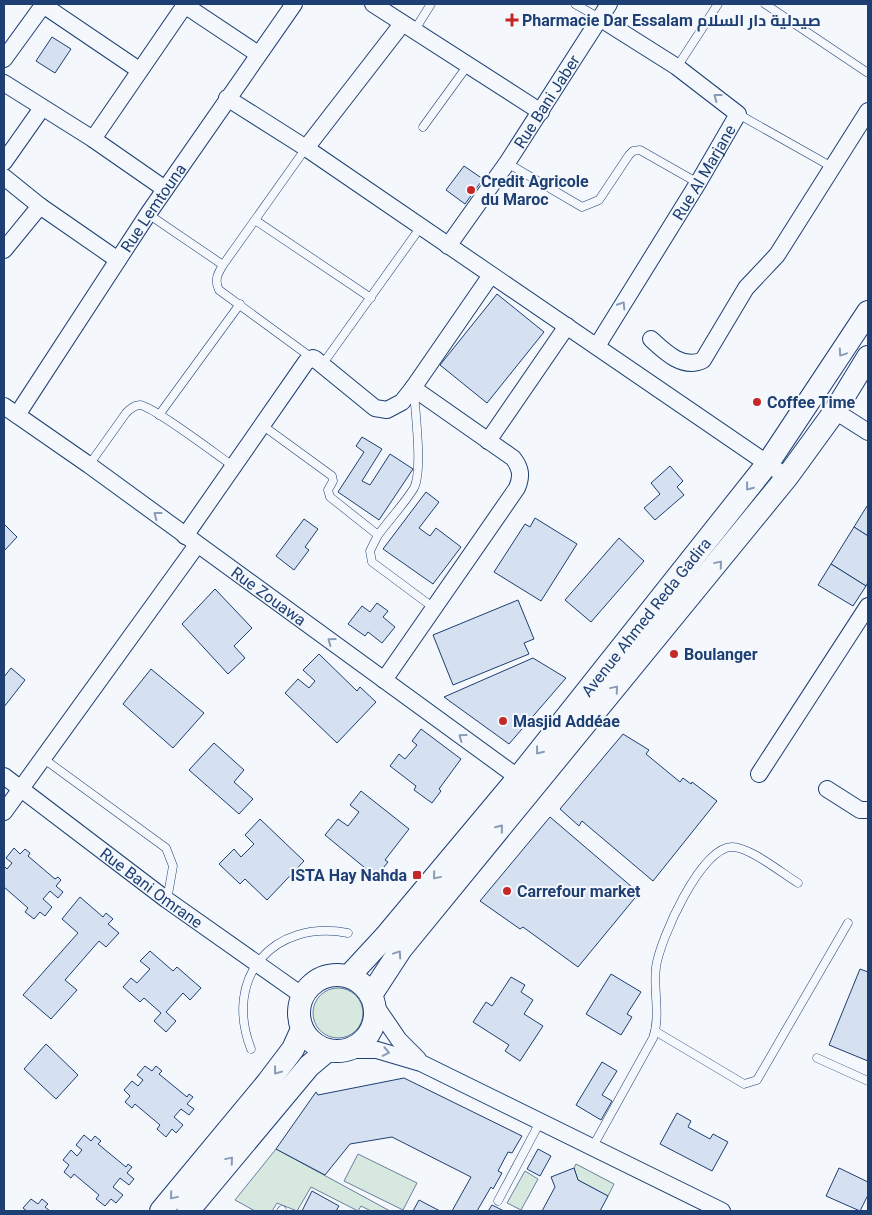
<svg xmlns="http://www.w3.org/2000/svg" width="872" height="1215" font-family="Roboto,Cairo,sans-serif">
  <rect width="100%" height="100%" fill="#f4f7fb"/>
  <!-- green -->
  <g fill="#d7e8df" stroke="#687fa3">
    <circle cx="338" cy="1013" r="25"/>
    <polygon points="276,1149 390,1211 371,1211 361,1206 358,1211 311,1187 297,1211 277,1203 272,1211 255,1211 235,1200"/>
    <polygon points="358,1154 417,1183 403,1210 344,1181"/>
    <polygon points="576,1164 614,1184 608,1196 578,1180 574,1168"/>
    <polygon points="525,1171 538,1179 521,1210 507,1203"/>
  </g>
  <!-- building -->
  <g fill="#d5e0f0" stroke="#1d3f73">
    <polygon points="52,37 71,49 55,73 36,61"/>
    <polygon points="464,166 483,179 465,204 446,190"/>
    <polygon points="497,294 544,332 487,403 440,365"/>
    <polygon points="362,437 382,449 362,481 370,485 390,454 413,469 379,520 338,492 364,452 356,446"/>
    <polygon points="670,466 683,481 677,487 684,495 655,520 644,508 660,494 651,483"/>
    <polygon points="426,492 439,502 419,528 430,536 436,528 461,547 433,584 383,549"/>
    <polygon points="867,506 868,507 868,536 854,527"/>
    <polygon points="535,518 577,544 541,601 494,572 525,524 530,527"/>
    <polygon points="304,519 318,529 305,547 309,550 294,570 276,556"/>
    <polygon points="4,524 17,537 4,551"/>
    <polygon points="854,527 868,536 868,582 866,586 831,564"/>
    <polygon points="619,538 644,561 591,622 565,600"/>
    <polygon points="831,564 866,586 853,606 818,585"/>
    <polygon points="215,589 252,628 234,646 245,658 228,674 182,624"/>
    <polygon points="518,600 534,639 524,643 529,654 453,685 433,635"/>
    <polygon points="377,603 388,611 383,617 395,627 382,643 368,632 365,636 348,624 362,606 370,612"/>
    <polygon points="319,654 357,691 360,687 376,702 337,743 285,693 298,679 309,688 315,681 303,670"/>
    <polygon points="533,658 566,678 509,744 444,697"/>
    <polygon points="11,668 25,680 4,707 4,677"/>
    <polygon points="151,669 204,713 173,748 123,704"/>
    <polygon points="421,729 461,759 439,789 441,791 432,803 414,790 416,786 390,766 399,754 405,759 417,745 412,741"/>
    <polygon points="623,734 649,750 646,754 680,782 683,778 691,784 692,782 717,801 653,881 582,821 579,826 560,809"/>
    <polygon points="214,743 244,770 234,782 253,799 239,814 189,770"/>
    <polygon points="361,791 409,829 385,860 388,862 376,877 325,835 338,819 348,826 359,812 350,805"/>
    <polygon points="550,817 639,893 578,967 523,927 520,929 480,901"/>
    <polygon points="260,819 304,861 267,900 245,879 240,884 219,864 234,849 241,857 254,844 245,835"/>
    <polygon points="14,848 20,854 25,849 30,853 28,856 55,879 58,877 61,880 56,886 63,892 58,898 50,891 43,899 52,907 45,916 40,912 34,919 25,912 28,908 4,887 4,866 7,869 12,863 6,858"/>
    <polygon points="80,897 103,917 106,913 113,919 108,924 119,933 106,947 99,941 65,980 77,990 51,1019 23,995 78,933 62,919"/>
    <polygon points="150,951 173,971 177,967 201,988 190,1000 183,993 166,1012 176,1021 166,1032 154,1021 161,1013 144,998 140,1002 123,987 131,978 137,983 150,969 140,961"/>
    <polygon points="860,969 868,972 868,1061 829,1045"/>
    <polygon points="611,974 641,992 627,1014 632,1017 621,1035 586,1014"/>
    <polygon points="511,977 525,985 521,992 533,1000 524,1014 543,1026 520,1061 505,1051 509,1045 473,1022 486,1002 492,1006"/>
    <polygon points="46,1044 78,1075 56,1099 24,1069"/>
    <polygon points="602,1062 617,1071 602,1095 612,1101 601,1120 576,1105"/>
    <polygon points="145,1066 152,1071 156,1066 162,1071 159,1074 187,1097 189,1094 193,1097 187,1104 194,1109 189,1115 181,1109 174,1117 183,1125 176,1133 172,1129 166,1137 157,1129 160,1125 135,1104 132,1108 125,1102 130,1096 124,1090 132,1081 138,1086 143,1080 137,1075"/>
    <polygon points="404,1078 522,1136 512,1153 508,1152 498,1171 502,1173 493,1189 491,1187 477,1211 452,1211 471,1177 392,1137 350,1144 325,1175 276,1149 316,1092 318,1095"/>
    <polygon points="677,1113 691,1121 688,1127 710,1139 713,1134 728,1142 712,1171 660,1144"/>
    <polygon points="84,1135 91,1141 95,1136 101,1141 98,1144 126,1167 128,1164 132,1167 127,1173 134,1179 129,1185 120,1178 113,1187 123,1195 116,1203 111,1199 105,1206 96,1199 99,1195 74,1174 71,1178 64,1172 69,1165 63,1160 71,1150 77,1156 82,1150 76,1145"/>
    <polygon points="538,1149 551,1156 540,1176 527,1169"/>
    <polygon points="574,1168 578,1180 608,1196 600,1211 542,1211 555,1187 551,1177"/>
    <polygon points="839,1168 868,1182 868,1195 860,1211 826,1196"/>
    <polygon points="312,1191 339,1206 336,1211 302,1211"/>
    <polygon points="31,1199 38,1204 42,1199 48,1204 45,1207 50,1211 27,1211 23,1208"/>
    <polygon points="419,1200 440,1211 413,1211"/>
    <polygon points="492,1205 504,1211 488,1211"/>
  </g>
  <g fill="none" stroke-linecap="round" stroke-linejoin="round">
    <!-- lane casing -->
    <g stroke="#1d3f73" stroke-width="9">
      <g id="lane">
        <polyline points="575,4 601,19"/>
        <polyline points="765,4 868,73"/>
        <polyline points="414,31 431,4"/>
        <polyline points="677,67 718,4"/>
        <polyline points="738,114 832,167"/>
        <polyline points="423,127 468,65"/>
        <path d="M306 148 223 265C218 273 214 280 219 290L312 358"/>
        <polyline points="507,163 582,207 599,200 629,155 633,151 640,150 698,183"/>
        <polyline points="148,214 223,265"/>
        <polyline points="255,220 371,298"/>
        <polyline points="322,365 420,228"/>
        <polyline points="159,415 240,304"/>
        <polyline points="262,425 332,476 333,481 328,490 330,497 378,535 370,551 372,562 434,608"/>
        <path d="M89 465 126 413C130 409 134 405 140 405 154 407 217 455 233 466"/>
        <path d="M378 535C390 519 404 504 414 488 423 470 415 412 414 390"/>
        <polyline points="44,759 166,848 173,866 167,900"/>
        <polyline points="655,1031 744,1084 757,1080 848,923"/>
        <path d="M251 1049C223 977 273 919 348 933"/>
        <polyline points="817,1058 868,1081"/>
        <path d="M592 1148 653 1038C661 1015 653 991 656 967 660 939 701 847 732 847 750 847 783 874 798 883"/>
        <polyline points="498,1201 540,1122"/>
        <polyline points="281,1211 282,1210"/>
      </g>
    </g>
    <!-- street casing -->
    <g stroke="#1d3f73" stroke-width="18">
      <g id="street">
        <polyline points="183,4 258,54"/>
        <polyline points="373,4 541,112"/>
        <polyline points="43,5 139,70"/>
        <polyline points="4,59 44,4"/>
        <polyline points="4,83 93,139 165,189"/>
        <polyline points="227,98 306,148 787,477"/>
        <polyline points="93,139 185,5"/>
        <polyline points="306,148 402,24"/>
        <polyline points="4,162 42,108"/>
        <polyline points="4,177 40,206 118,260"/>
        <path id="s1" d="M448 246 507 163 609 4"/>
        <polyline points="4,250 40,206"/>
        <path d="M651 339C665 352 683 370 703 360L746 288 777 255 868 111"/>
        <path id="s2" d="M597 346 698 183 738 114 677 67 601 19"/>
        <path id="s3" d="M4 406 89 465 527 784"/>
        <polyline points="835,411 868,432"/>
        <path id="s4" d="M17 415 148 214 294 4"/>
        <polyline points="488,441 567,326"/>
        <polyline points="185,536 306,362 313,358 315,359 375,408 387,410 402,402 413,388 491,275"/>
        <path d="M384 680 517 488C522 476 521 468 513 458L413 388"/>
        <polyline points="759,774 868,606"/>
        <path id="s5" d="M4 776 167 900 303 996"/>
        <polyline points="827,789 860,810 868,810"/>
        <polyline points="4,812 197,545"/>
        <polyline points="375,1005 399,1040 418,1059"/>
        <polyline points="348,1050 377,1050 421,1063 722,1211"/>
      </g>
    </g>
    <!-- secondary casing -->
    <g stroke="#1d3f73" stroke-width="24">
      <g id="secondary">
        <circle cx="337" cy="1013" r="38"/>
        <path id="s6" d="M349 976 385 937 518 778 768 463 868 312"/>
        <polyline points="371,995 401,949 787,477 835,411 868,357"/>
        <polyline points="161,1211 268,1082 293,1049 302,1029"/>
        <polyline points="188,1211 309,1066 328,1050"/>
      </g>
    </g>
    <!-- lane -->
    <use href="#lane" stroke="#f4f7fb" stroke-width="8"/>
    <!-- street -->
    <use href="#street" stroke="#f4f7fb" stroke-width="16"/>
    <!-- secondary -->
    <use href="#secondary" stroke="#f4f7fb" stroke-width="22"/>
  </g>
  <!-- one-way arrows -->
  <defs><path id="oneway-chevron" d="M-2-3.5L2.5 0L-2 3.5" fill="none" stroke-width="1.6" stroke-linecap="round" stroke-linejoin="round" transform="scale(1.25)"/></defs>
  <g stroke="#889bb7">
    <use href="#oneway-chevron" transform="translate(717 97) rotate(-143)"/>
    <use href="#oneway-chevron" transform="translate(622 305) rotate(-58)"/>
    <use href="#oneway-chevron" transform="translate(842 353) rotate(124)"/>
    <use href="#oneway-chevron" transform="translate(749 487) rotate(128)"/>
    <use href="#oneway-chevron" transform="translate(157 515) rotate(-143)"/>
    <use href="#oneway-chevron" transform="translate(719 564) rotate(-50)"/>
    <use href="#oneway-chevron" transform="translate(331 641) rotate(-144)"/>
    <use href="#oneway-chevron" transform="translate(615 689) rotate(-50)"/>
    <use href="#oneway-chevron" transform="translate(462 737) rotate(-144)"/>
    <use href="#oneway-chevron" transform="translate(539 751) rotate(128)"/>
    <use href="#oneway-chevron" transform="translate(500 828) rotate(-51)"/>
    <use href="#oneway-chevron" transform="translate(436 876) rotate(130)"/>
    <use href="#oneway-chevron" transform="translate(398 954) rotate(-56)"/>
    <use href="#oneway-chevron" transform="translate(386 1052) rotate(11)"/>
    <use href="#oneway-chevron" transform="translate(277 1071) rotate(127)"/>
    <use href="#oneway-chevron" transform="translate(230 1160) rotate(-50)"/>
    <use href="#oneway-chevron" transform="translate(173 1196) rotate(130)"/>
  </g>
  <!-- markers -->
  <g fill="#c62828" stroke="#f4f7fb" stroke-width="2">
    <path d="M509.5 12.5h5v5h5v5h-5v5h-5v-5h-5v-5h5z"/>
    <circle cx="471" cy="190" r="5"/>
    <circle cx="757" cy="402" r="5"/>
    <circle cx="674" cy="654" r="5"/>
    <circle cx="503" cy="721" r="5"/>
    <rect x="412" y="870" width="10" height="10" rx="2.5"/>
    <circle cx="507" cy="891" r="5"/>
  </g>
  <g text-anchor="middle" stroke-width="4" stroke-linejoin="round" paint-order="stroke">
    <!-- poi labels -->
    <g font-size="16" font-weight="bold" fill="#1d3f73" stroke="#f4f7fb" text-anchor="start">
      <text x="522" y="26">Pharmacie Dar Essalam صيدلية دار السلام</text>
      <text x="481" y="187">Credit Agricole<tspan x="481" dy="18">du Maroc</tspan></text>
      <text x="767" y="408">Coffee Time</text>
      <text x="684" y="660">Boulanger</text>
      <text x="513" y="727">Masjid Addéae</text>
      <text x="407" y="881" text-anchor="end">ISTA Hay Nahda</text>
      <text x="517" y="897">Carrefour market</text>
    </g>
    <!-- street labels -->
    <g font-size="16" fill="#1d3f73" stroke="#f4f7fb">
      <text dy="6" stroke="none"><textPath href="#s1" startOffset="175">Rue Bani Jaber</textPath></text>
      <text dy="6" stroke="none"><textPath href="#s2" startOffset="204">Rue Al Marjane</textPath></text>
      <text dy="6" stroke="none"><textPath href="#s4" startOffset="248">Rue Lemtouna</textPath></text>
      <text dy="6" stroke="none"><textPath href="#s3" startOffset="326">Rue Zouawa</textPath></text>
      <text dy="6" stroke="none"><textPath href="#s6" startOffset="466">Avenue Ahmed Reda Gadira</textPath></text>
      <text dy="6" stroke="none"><textPath href="#s5" startOffset="185">Rue Bani Omrane</textPath></text>
    </g>
  </g>
  <!-- border -->
  <rect width="872" height="1215" fill="none" stroke="#1d3f73" stroke-width="10"/>
</svg>
